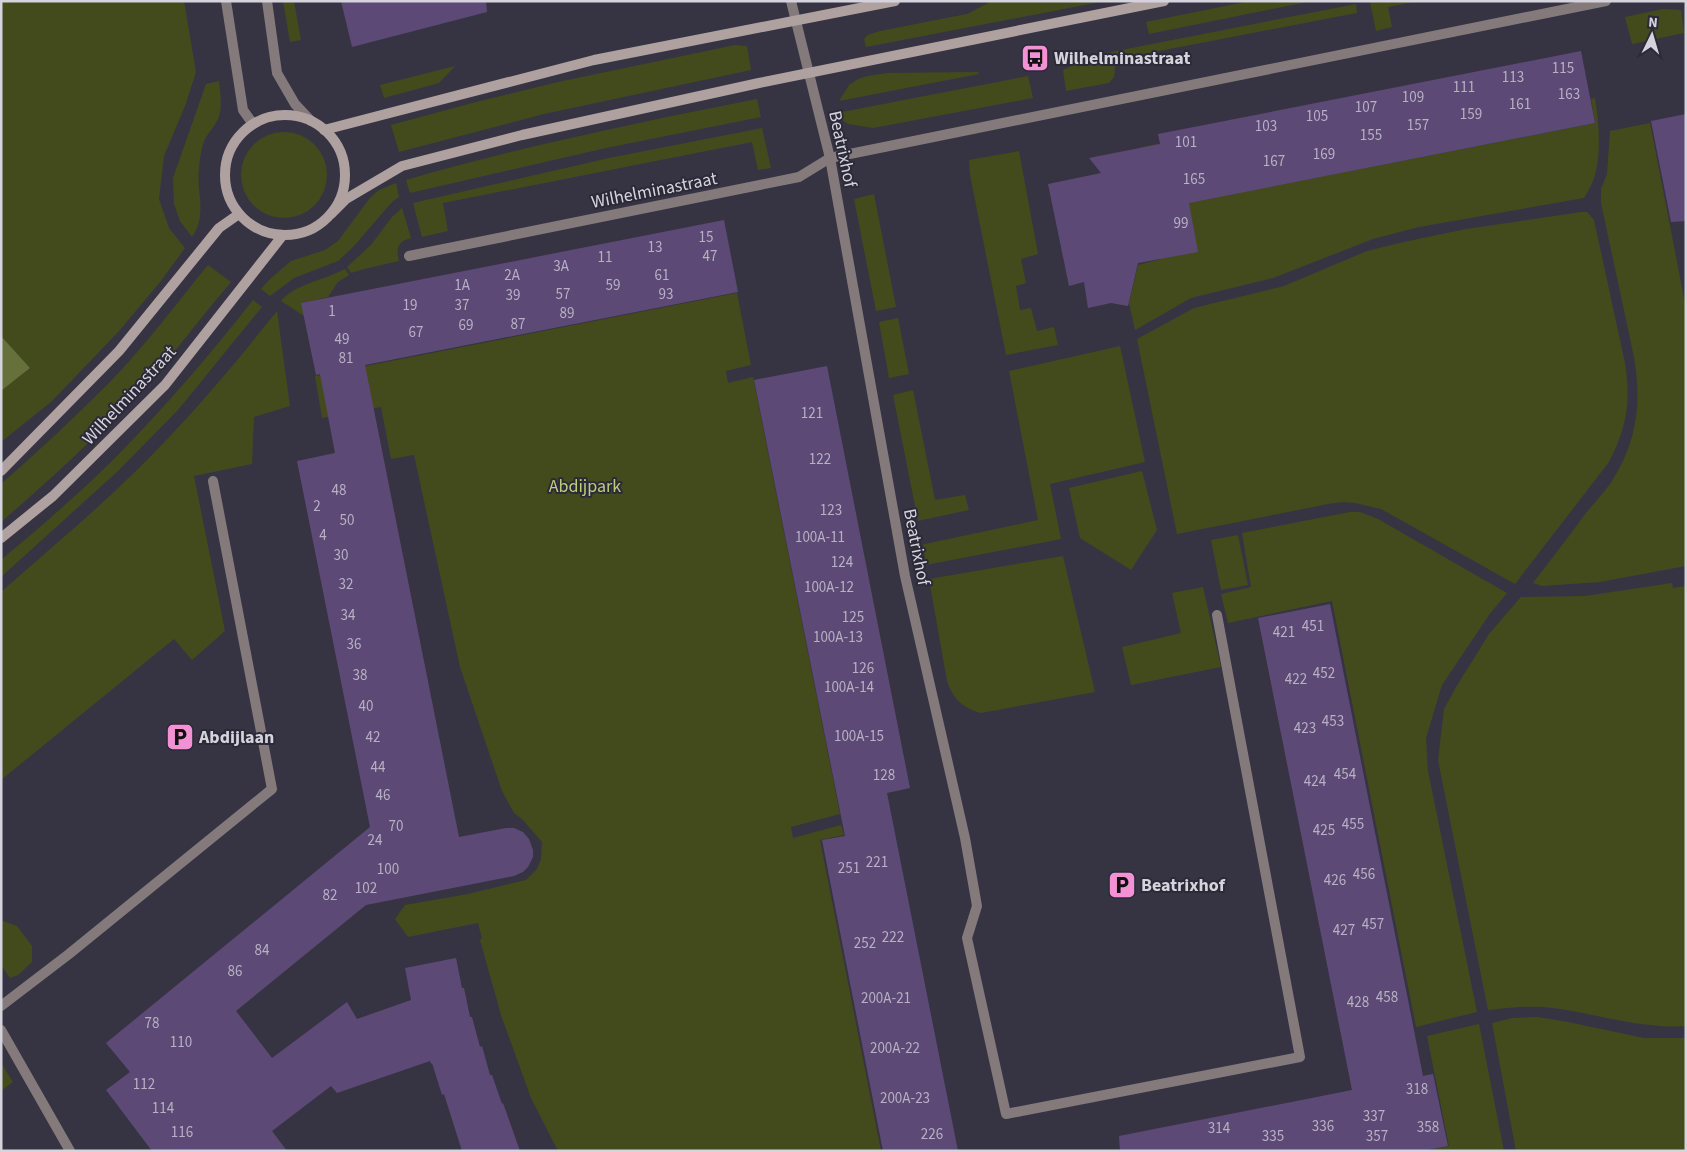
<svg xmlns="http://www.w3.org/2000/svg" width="1687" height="1152" font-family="'Source Sans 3',sans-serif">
  <rect width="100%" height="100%" fill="#363443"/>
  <!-- green -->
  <g fill="#434b1c">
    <polygon points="1,1 184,1 196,72 185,106 164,156 159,199 169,228 185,248 160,282 119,331 52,401 1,442 1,391 30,368 1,336"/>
    <polygon points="283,1 294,1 301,40 290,42"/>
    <polygon points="992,1 1105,1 866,47 864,39 868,35 880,31 967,14"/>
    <polygon points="1250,1 1312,1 1149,34 1146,22"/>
    <polygon points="1418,1 1388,7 1392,27 1376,31 1370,2"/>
    <path d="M1356 4 1357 13 1123 58C1113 62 1116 69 1114 77L1109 83 1066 91 1063 70 1096 55Z"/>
    <polygon points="1663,9 1681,10 1684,33 1632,44 1625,17"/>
    <polygon points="735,45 747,46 751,70 544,114 399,152 391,125 476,102 558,82"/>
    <polygon points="455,66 439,83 384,98 380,85"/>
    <polygon points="978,72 979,74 839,101 849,85 858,79 868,76 887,73"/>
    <polygon points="1028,76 1033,98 873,128 848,124 839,118 837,113"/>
    <path d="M219 81C220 92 222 102 220 112 219 122 210 130 205 139 201 148 200 159 199 169 196 193 208 214 192 237L180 221 174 204 173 178 206 84Z"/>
    <path d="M1595 98C1599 123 1602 157 1593 181 1591 187 1587 192 1584 198L1419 227 1373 239 1273 278 1191 298 1135 330 1129 303 1138 265 1161 259 1138 148 1158 144 1172 206 1595 123 1591 99Z"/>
    <path d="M757 99 761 117 606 148 410 193 406 180C521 147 639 122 757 99Z"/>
    <path d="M1650 123 1686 308V566L1600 582 1542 586 1533 583C1551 560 1569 536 1586 513 1594 503 1603 494 1610 484 1637 443 1642 404 1634 357L1601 203V189L1607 174 1610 131Z"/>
    <polygon points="762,128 771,168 758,170 752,142 443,203 448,231 422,237 413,203 609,158"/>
    <circle cx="284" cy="175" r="43"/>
    <polygon points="1019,151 1038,254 1021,259 1026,283 1016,286 1020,310 1031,308 1037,331 1054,327 1058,345 1006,355 970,175 969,160"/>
    <polygon points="396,183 399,197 392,202 353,247 338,261 294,278 270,296 261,289 269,280 291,261 325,250 338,241 370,198 379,190"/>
    <polygon points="874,194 896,307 876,311 854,199"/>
    <path d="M402 208 411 238C397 242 396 248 399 261L364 269 351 273 347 267 371 245 392 217Z"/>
    <path d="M1581 212H1587L1594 220 1625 363C1631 401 1627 427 1609 462L1515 584 1381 509 1355 503 1342 502 1328 504 1177 534 1137 339 1194 308 1284 286 1367 251 1399 243 1466 229Z"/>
    <path d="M208 265 231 282C206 311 183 342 158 371 109 425 56 475 1 522V484C39 451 75 417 110 382 145 346 176 304 208 265Z"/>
    <path d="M345 269 349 275 338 282 328 297 302 303 304 316 281 301C293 285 327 279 345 269Z"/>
    <polygon points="737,293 751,365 726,371 728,383 753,377 840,814 791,827 793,838 841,825 844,835 820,840 881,1151 558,1151 531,1098 501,1015 480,940 482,938 478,923 408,937 395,919 405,905 468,894 526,880 537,869 541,859 542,842 522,819 514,813 502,791 460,667 414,455 391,459 381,407 322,418 315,376"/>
    <path d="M253 300 262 307 178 410 117 472 1 577V560C40 527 79 494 115 458 164 408 210 355 253 300Z"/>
    <path d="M277 311 290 406 254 417 252 464 194 476 225 631 192 660 174 639 1 780V592C39 558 78 526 115 491 174 436 227 374 277 311Z"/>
    <polygon points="898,318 909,374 889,378 879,322"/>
    <polygon points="1120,346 1145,462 1050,484 1061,539 926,565 923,545 925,544 1038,520 1009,371"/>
    <polygon points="913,390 935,500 965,495 969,510 918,521 893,395"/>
    <polygon points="1142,471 1157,530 1131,570 1080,538 1069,488"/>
    <polygon points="1350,512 1360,512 1378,519 1507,593 1489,615 1442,685 1426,738 1428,771 1477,1012 1416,1027 1332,601 1228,623 1221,594 1251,587 1242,533"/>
    <polygon points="1238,535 1248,585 1221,590 1211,540"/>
    <path d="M1063 556 1095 692 981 713C963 708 953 699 947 681L929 579Z"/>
    <path d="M1672 583 1673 588 1686 586V1026C1641 1029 1597 1014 1553 1008 1531 1005 1510 1008 1488 1010L1438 760 1444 709 1455 689 1489 634 1521 597 1585 596Z"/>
    <polygon points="1203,587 1221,667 1131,685 1122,647 1181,633 1172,593"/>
    <polygon points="1,919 3,921 17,926 32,946 32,962 18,975 10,978 1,965"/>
    <polygon points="1537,1017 1563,1021 1644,1038 1686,1038 1686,1151 1516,1151 1492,1023 1512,1018"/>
    <polygon points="1479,1024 1504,1151 1425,1151 1449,1146 1427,1036"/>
    <polygon points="1,1063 13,1082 1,1091"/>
  </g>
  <!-- forest -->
  <polygon fill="#66703b" points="1,336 30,368 1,391"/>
  <!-- building -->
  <g fill="#5d4976">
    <polygon points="341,1 486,1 487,12 352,47"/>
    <polygon points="1581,51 1595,123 1189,203 1198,252 1138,263 1128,306 1111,303 1088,308 1084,282 1069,286 1048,184 1101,173 1089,158 1160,144 1158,134"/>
    <polygon points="1686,114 1686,221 1671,222 1651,121"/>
    <polygon points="724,220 738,292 365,365 459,837 506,828 514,828 523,832 529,839 533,850 533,857 528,867 523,872 514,876 366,905 236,1011 272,1058 347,1002 357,1019 411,1000 405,968 456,958 462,988 464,988 470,1017 472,1017 480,1047 482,1046 490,1075 492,1075 502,1104 503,1103 520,1151 462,1151 444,1094 442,1095 432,1063 431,1064 430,1061 337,1093 331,1086 272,1131 287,1151 152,1151 106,1090 130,1072 106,1043 370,827 297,461 335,453 320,374 316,375 301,303"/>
    <polygon points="827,366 910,788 887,793 958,1151 883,1151 822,840 845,836 754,380"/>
    <polygon points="1330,604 1423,1076 1433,1074 1448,1146 1423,1151 1120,1151 1119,1136 1352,1090 1258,618"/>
  </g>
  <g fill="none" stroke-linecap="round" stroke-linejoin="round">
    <!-- lane -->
    <polyline stroke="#847a7b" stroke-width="10" points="409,256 799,177 830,158 1606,1"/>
    <!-- street -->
    <g stroke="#847a7b" stroke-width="10">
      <polyline points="226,1 243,110 253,124"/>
      <polyline points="267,1 277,73 295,104 311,121"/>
      <polyline points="791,1 830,158 905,576 965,838 977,906 967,938 1006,1114 1300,1057 1217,615"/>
      <polyline points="1,1006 69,954 272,789 213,481"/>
      <polyline points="1,1030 70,1151"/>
    </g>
    <!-- secondary -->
    <g stroke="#b0a1a1" stroke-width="10">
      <circle cx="285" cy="175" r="60"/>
      <polyline points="324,130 594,60 895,1"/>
      <polyline points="331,214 346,199 402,166 522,135 759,83 1164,1"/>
      <polyline points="1,471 119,351 219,228 239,214"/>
      <polyline points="1,538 53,496 165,385 283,235"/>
    </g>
  </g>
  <!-- icons -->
  <defs>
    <g id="bus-square" transform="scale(1.4375)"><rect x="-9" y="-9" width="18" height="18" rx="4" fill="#f391d5" stroke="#2c2a38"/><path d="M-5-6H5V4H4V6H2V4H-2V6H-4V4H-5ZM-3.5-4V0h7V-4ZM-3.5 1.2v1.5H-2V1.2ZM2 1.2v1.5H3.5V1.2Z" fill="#111"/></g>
    <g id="parking-square" transform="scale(1.4375)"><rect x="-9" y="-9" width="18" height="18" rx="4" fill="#f391d5" stroke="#2c2a38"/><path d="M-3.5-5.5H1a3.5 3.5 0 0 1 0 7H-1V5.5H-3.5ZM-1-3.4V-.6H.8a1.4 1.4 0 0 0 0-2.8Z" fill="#111"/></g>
  </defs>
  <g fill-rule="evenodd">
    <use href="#bus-square" x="1035" y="58"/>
    <use href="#parking-square" x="180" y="737"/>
    <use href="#parking-square" x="1122" y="885"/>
  </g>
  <g text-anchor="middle" stroke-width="4" stroke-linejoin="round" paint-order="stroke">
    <!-- number labels -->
    <g font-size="15" fill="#b7b1c3">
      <text x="1563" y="73">115</text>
      <text x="1513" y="82">113</text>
      <text x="1464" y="92">111</text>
      <text x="1569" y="99">163</text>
      <text x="1413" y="102">109</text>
      <text x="1520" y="109">161</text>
      <text x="1366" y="112">107</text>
      <text x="1471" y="119">159</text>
      <text x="1317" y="121">105</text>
      <text x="1418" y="130">157</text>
      <text x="1266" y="131">103</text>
      <text x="1371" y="140">155</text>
      <text x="1186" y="147">101</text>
      <text x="1324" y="159">169</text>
      <text x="1274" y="166">167</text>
      <text x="1194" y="184">165</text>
      <text x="1181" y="228">99</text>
      <text x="706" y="242">15</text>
      <text x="655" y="252">13</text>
      <text x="710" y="261">47</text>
      <text x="605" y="262">11</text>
      <text x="561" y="271">3A</text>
      <text x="512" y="280">2A</text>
      <text x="662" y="280">61</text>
      <text x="462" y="290">1A</text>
      <text x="613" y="290">59</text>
      <text x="563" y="299">57</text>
      <text x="666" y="299">93</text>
      <text x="513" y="300">39</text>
      <text x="410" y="310">19</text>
      <text x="462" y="310">37</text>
      <text x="332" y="316">1</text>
      <text x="567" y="318">89</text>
      <text x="518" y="329">87</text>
      <text x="466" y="330">69</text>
      <text x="416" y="337">67</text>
      <text x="342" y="344">49</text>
      <text x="346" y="363">81</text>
      <text x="812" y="418">121</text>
      <text x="820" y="464">122</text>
      <text x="339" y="495">48</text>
      <text x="317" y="511">2</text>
      <text x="831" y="515">123</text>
      <text x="347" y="525">50</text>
      <text x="323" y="540">4</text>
      <text x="820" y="542">100A-11</text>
      <text x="341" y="560">30</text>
      <text x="842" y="567">124</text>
      <text x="346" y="589">32</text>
      <text x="829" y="592">100A-12</text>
      <text x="348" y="620">34</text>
      <text x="853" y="622">125</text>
      <text x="1313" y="631">451</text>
      <text x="1284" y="637">421</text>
      <text x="838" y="642">100A-13</text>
      <text x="354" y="649">36</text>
      <text x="863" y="673">126</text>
      <text x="1324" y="678">452</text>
      <text x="360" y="680">38</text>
      <text x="1296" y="684">422</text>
      <text x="849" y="692">100A-14</text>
      <text x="366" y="711">40</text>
      <text x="1333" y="726">453</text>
      <text x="1305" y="733">423</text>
      <text x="859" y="741">100A-15</text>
      <text x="373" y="742">42</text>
      <text x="378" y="772">44</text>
      <text x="1345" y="779">454</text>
      <text x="884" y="780">128</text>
      <text x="1315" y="786">424</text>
      <text x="383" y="800">46</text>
      <text x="1353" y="829">455</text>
      <text x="396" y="831">70</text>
      <text x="1324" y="835">425</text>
      <text x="375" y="845">24</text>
      <text x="877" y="867">221</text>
      <text x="849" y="873">251</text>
      <text x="388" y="874">100</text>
      <text x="1364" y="879">456</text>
      <text x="1335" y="885">426</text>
      <text x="366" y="893">102</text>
      <text x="330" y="900">82</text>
      <text x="1373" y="929">457</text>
      <text x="1344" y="935">427</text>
      <text x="893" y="942">222</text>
      <text x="865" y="948">252</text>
      <text x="262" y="955">84</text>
      <text x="235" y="976">86</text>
      <text x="1387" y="1002">458</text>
      <text x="886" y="1003">200A-21</text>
      <text x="1358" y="1007">428</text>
      <text x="152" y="1028">78</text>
      <text x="181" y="1047">110</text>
      <text x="895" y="1053">200A-22</text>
      <text x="144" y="1089">112</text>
      <text x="1417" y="1094">318</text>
      <text x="905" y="1103">200A-23</text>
      <text x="163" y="1113">114</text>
      <text x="1374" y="1121">337</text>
      <text x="1323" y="1131">336</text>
      <text x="1428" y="1132">358</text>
      <text x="1219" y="1133">314</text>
      <text x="182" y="1137">116</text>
      <text x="932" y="1139">226</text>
      <text x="1273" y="1141">335</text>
      <text x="1377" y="1141">357</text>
    </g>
    <!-- poi labels -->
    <g font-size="18" font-weight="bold" fill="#d5d4dd" stroke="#2c2a38" text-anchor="start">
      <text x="1054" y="64">Wilhelminastraat</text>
      <text x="199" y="743">Abdijlaan</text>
      <text x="1141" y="891">Beatrixhof</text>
    </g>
    <!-- street labels -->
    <g font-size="18" fill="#d5d4dd" stroke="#2c2a38">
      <text transform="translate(843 149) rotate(78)" y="6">Beatrixhof</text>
      <text transform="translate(654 190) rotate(-11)" y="6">Wilhelminastraat</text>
      <text transform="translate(129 395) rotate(-47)" y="6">Wilhelminastraat</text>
      <text transform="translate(917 547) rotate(79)" y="6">Beatrixhof</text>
    </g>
    <!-- park labels -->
    <g font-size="18" fill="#bccc7b" stroke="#2c2a38">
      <text x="585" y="492">Abdijpark</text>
    </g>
  </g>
  <!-- border -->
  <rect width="1687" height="1152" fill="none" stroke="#d5d4dd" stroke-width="5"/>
  <!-- north arrow -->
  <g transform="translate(1652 35) rotate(5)" stroke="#2c2a38" stroke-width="4" paint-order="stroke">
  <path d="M0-4L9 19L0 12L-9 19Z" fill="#d5d4dd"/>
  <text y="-8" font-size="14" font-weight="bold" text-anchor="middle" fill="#d5d4dd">N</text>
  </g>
</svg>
